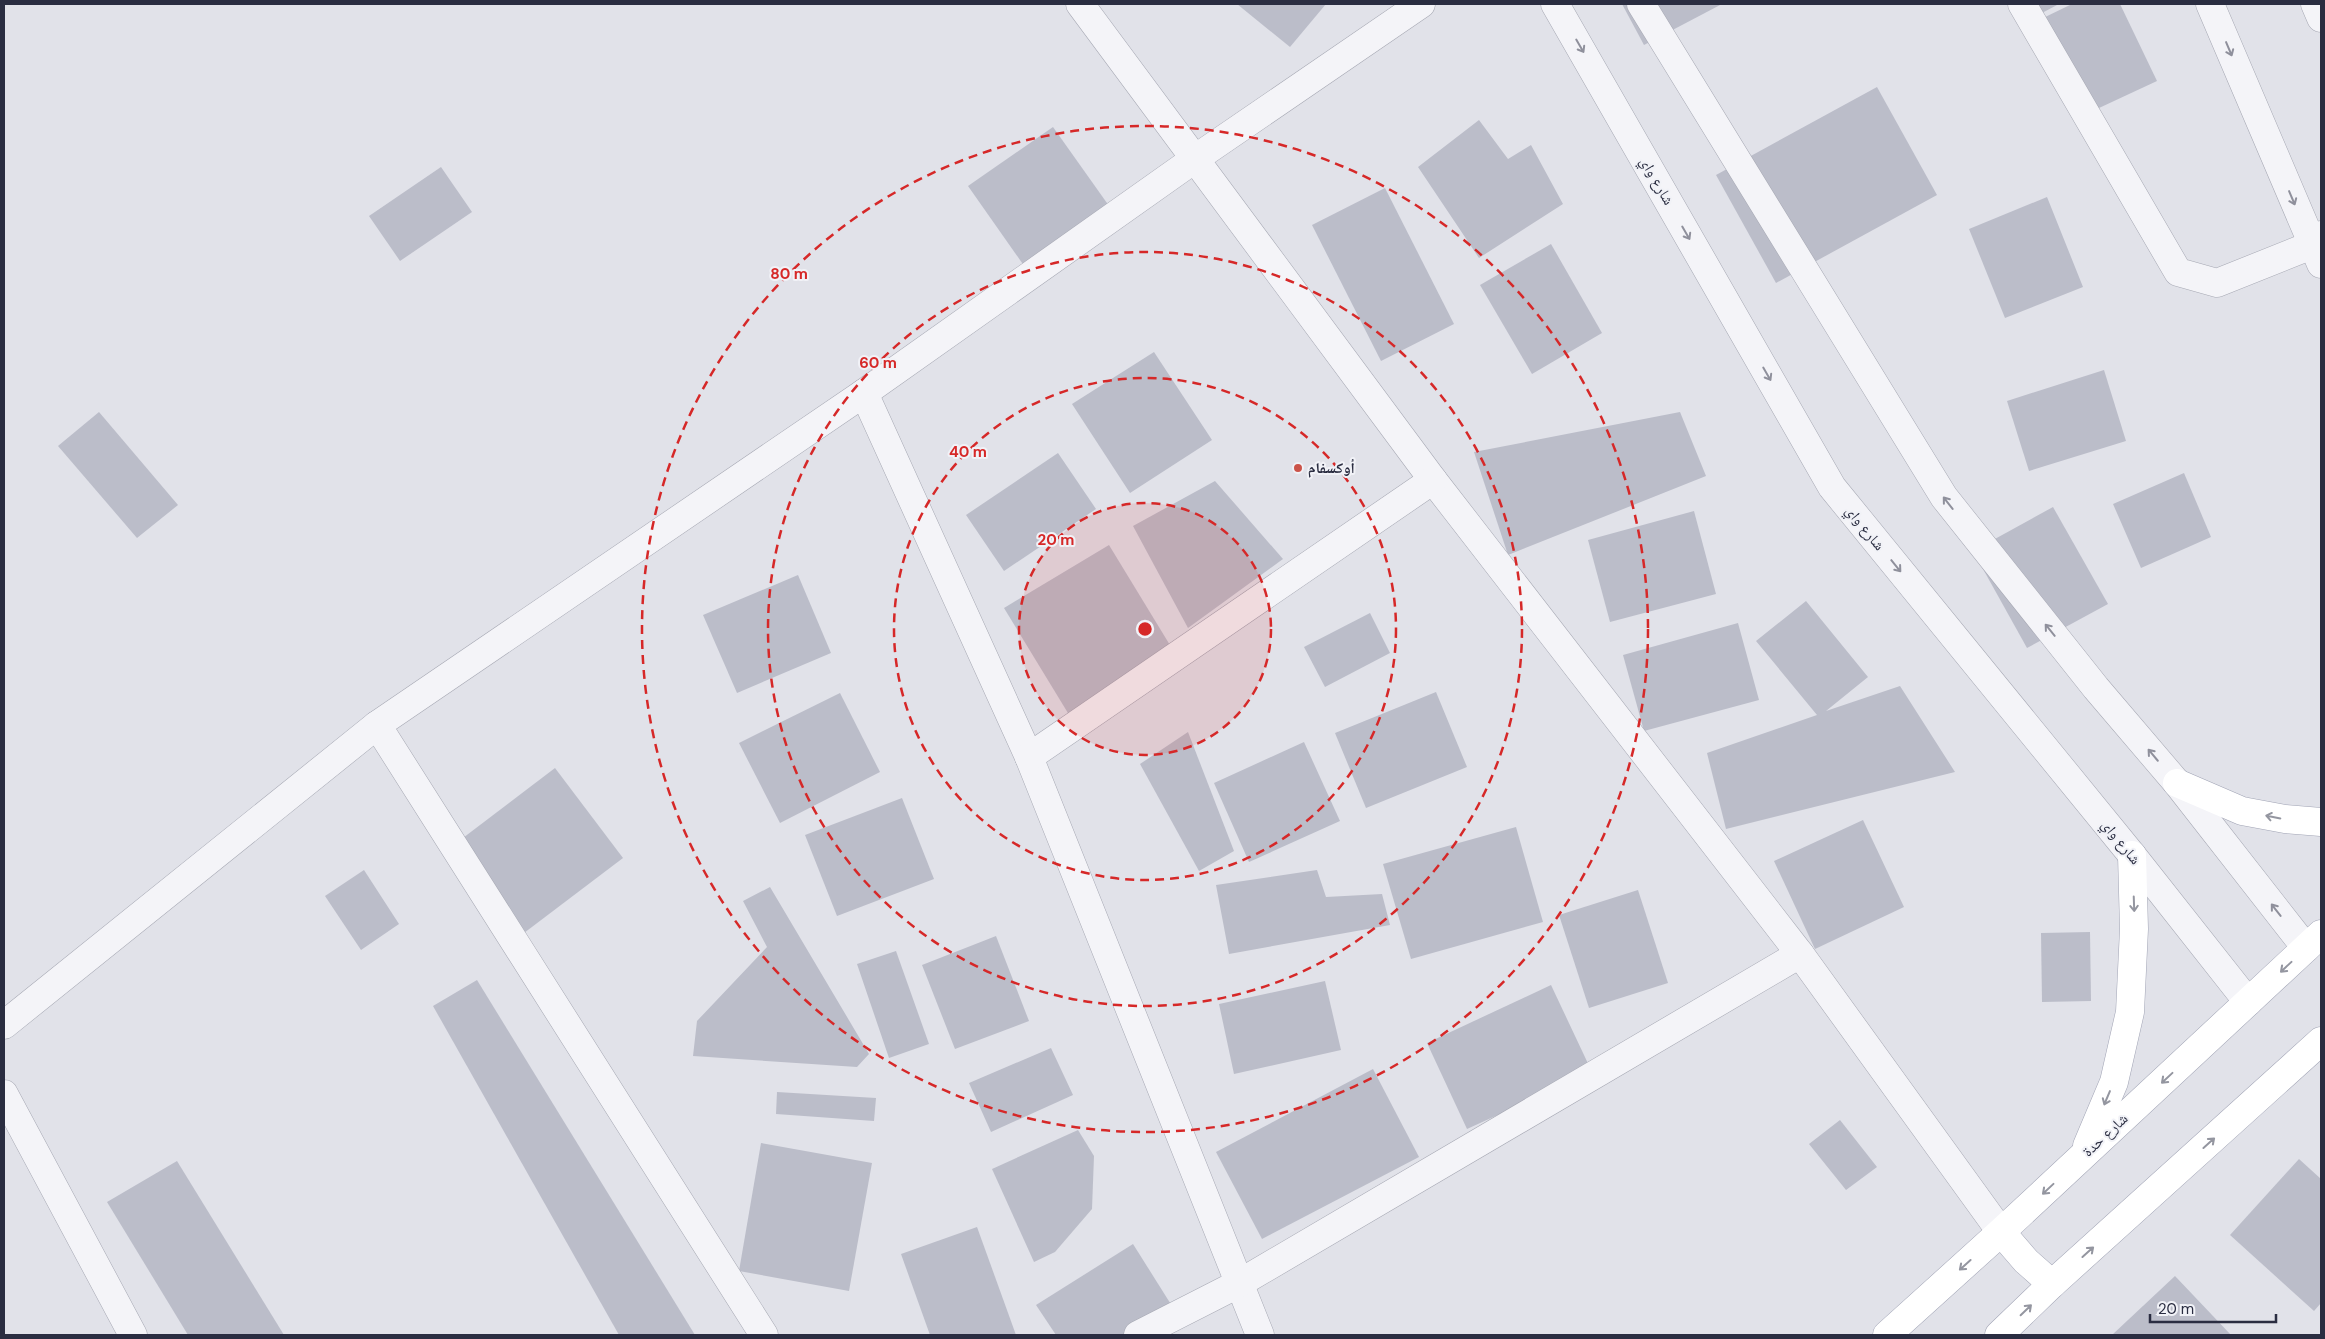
<svg xmlns="http://www.w3.org/2000/svg" width="2325" height="1339" font-family="'DM Sans','Noto Naskh Arabic',sans-serif">
  <rect width="100%" height="100%" fill="#e1e2e9"/>
  <!-- building -->
  <g fill="#bbbdc9">
    <polygon points="1237,4 1326,4 1290,47"/>
    <polygon points="1622,4 1722,4 1644,45"/>
    <polygon points="2016,4 2059,4 2025,22"/>
    <polygon points="2072,4 2120,4 2157,81 2084,115 2039,20"/>
    <polygon points="1877,87 1937,195 1776,283 1716,175"/>
    <polygon points="1479,120 1508,159 1531,145 1563,204 1479,258 1418,167"/>
    <polygon points="1053,127 1119,220 1034,280 968,186"/>
    <polygon points="441,167 472,212 400,261 369,216"/>
    <polygon points="1385,188 1454,324 1381,361 1312,225"/>
    <polygon points="2047,197 2083,287 2005,318 1969,229"/>
    <polygon points="1551,244 1602,333 1532,374 1480,285"/>
    <polygon points="1154,352 1212,440 1130,493 1072,404"/>
    <polygon points="2104,370 2126,441 2029,471 2007,401"/>
    <polygon points="99,412 178,505 137,538 58,446"/>
    <polygon points="1680,412 1706,476 1508,555 1474,452"/>
    <polygon points="1058,453 1096,509 1004,571 966,515"/>
    <polygon points="2184,473 2211,537 2141,568 2113,504"/>
    <polygon points="1215,481 1283,559 1188,628 1133,526"/>
    <polygon points="2053,507 2108,604 2027,648 1973,551"/>
    <polygon points="1694,511 1716,594 1610,622 1588,540"/>
    <polygon points="1109,545 1176,655 1071,718 1004,608"/>
    <polygon points="798,575 831,653 737,693 703,615"/>
    <polygon points="1806,601 1868,677 1826,711 1900,686 1955,772 1726,829 1707,753 1817,715 1756,641"/>
    <polygon points="1370,613 1390,653 1325,687 1304,647"/>
    <polygon points="1738,623 1759,700 1644,731 1623,655"/>
    <polygon points="1436,692 1467,767 1366,808 1335,733"/>
    <polygon points="840,693 880,772 780,823 739,743"/>
    <polygon points="1188,732 1234,851 1199,871 1140,764"/>
    <polygon points="1304,742 1340,821 1249,862 1214,783"/>
    <polygon points="555,768 623,858 524,933 455,844"/>
    <polygon points="902,798 934,879 837,916 805,835"/>
    <polygon points="1863,820 1904,907 1815,949 1774,861"/>
    <polygon points="1516,827 1543,922 1411,959 1383,864"/>
    <polygon points="364,870 399,924 361,950 325,896"/>
    <polygon points="1317,870 1326,897 1382,894 1390,925 1229,954 1216,885"/>
    <polygon points="770,887 869,1054 857,1067 693,1056 697,1021 767,947 743,901"/>
    <polygon points="1638,890 1668,983 1589,1008 1559,915"/>
    <polygon points="2090,932 2091,1001 2042,1002 2041,933"/>
    <polygon points="996,936 1029,1021 955,1049 922,965"/>
    <polygon points="896,951 929,1044 889,1058 857,964"/>
    <polygon points="477,980 695,1335 619,1335 433,1006"/>
    <polygon points="1325,981 1341,1050 1234,1074 1219,1004"/>
    <polygon points="1551,985 1592,1072 1467,1129 1427,1043"/>
    <polygon points="1051,1048 1073,1095 991,1132 969,1083"/>
    <polygon points="1373,1069 1419,1157 1262,1239 1216,1152"/>
    <polygon points="777,1092 876,1098 874,1121 776,1114"/>
    <polygon points="1840,1120 1877,1167 1846,1190 1809,1144"/>
    <polygon points="1078,1130 1094,1156 1092,1209 1055,1252 1034,1262 992,1169"/>
    <polygon points="761,1143 872,1163 849,1291 739,1271"/>
    <polygon points="2299,1159 2321,1179 2321,1303 2314,1311 2230,1235"/>
    <polygon points="177,1161 284,1335 188,1335 107,1202"/>
    <polygon points="977,1227 1016,1335 930,1335 901,1254"/>
    <polygon points="1133,1244 1172,1306 1125,1335 1056,1335 1036,1305"/>
    <polygon points="2175,1276 2231,1335 2112,1335"/>
  </g>
  <g fill="none" stroke-linecap="round" stroke-linejoin="round">
    <!-- minor casing -->
    <g stroke="#a6a8b3" stroke-width="29">
      <g id="minor">
        <polyline points="1080,4 1433,480 1800,954 2001,1232"/>
        <polyline points="1555,4 1832,487 2132,855 2248,1002"/>
        <polyline points="1641,4 1944,497 2096,688 2177,783 2306,948"/>
        <polyline points="2022,4 2178,272 2217,283 2312,245 2321,235"/>
        <polyline points="2210,4 2321,264"/>
        <polyline points="2315,4 2321,18"/>
        <polyline points="864,393 1029,757 1260,1335"/>
        <polyline points="377,725 764,1335"/>
        <polyline points="1029,757 1433,480"/>
        <polyline points="4,1025 377,725 864,393 1196,158 1421,4"/>
        <polyline points="4,1094 133,1335"/>
        <polyline points="1138,1335 1238,1284 1800,954"/>
      </g>
    </g>
    <!-- major casing -->
    <g stroke="#a1a4b5" stroke-width="29">
      <g id="major">
        <polyline points="2177,783 2242,811 2285,819 2321,822"/>
        <polyline points="2087,1146 2114,1082 2130,1012 2134,929 2132,855"/>
        <polyline points="2001,1232 2026,1261 2052,1284"/>
        <polyline points="1887,1335 2001,1232 2321,934"/>
        <polyline points="1999,1335 2052,1284 2321,1041"/>
      </g>
    </g>
    <!-- minor -->
    <use href="#minor" stroke="#f4f4f8" stroke-width="28"/>
    <!-- major -->
    <use href="#major" stroke="#fff" stroke-width="28"/>
  </g>
  <!-- one-way arrows -->
  <defs><path id="oneway-shaft" d="M-6 0H5M1.5-3L5.5 0L1.5 3" fill="none" stroke-width="1.6" stroke-linecap="round" stroke-linejoin="round" transform="scale(1.25)"/></defs>
  <g stroke="#8f909c">
    <use href="#oneway-shaft" transform="translate(1580 46) rotate(60)"/>
    <use href="#oneway-shaft" transform="translate(2229 49) rotate(67)"/>
    <use href="#oneway-shaft" transform="translate(2292 198) rotate(67)"/>
    <use href="#oneway-shaft" transform="translate(1686 233) rotate(60)"/>
    <use href="#oneway-shaft" transform="translate(1767 374) rotate(60)"/>
    <use href="#oneway-shaft" transform="translate(1948 503) rotate(-128)"/>
    <use href="#oneway-shaft" transform="translate(1896 566) rotate(51)"/>
    <use href="#oneway-shaft" transform="translate(2050 630) rotate(-129)"/>
    <use href="#oneway-shaft" transform="translate(2153 755) rotate(-130)"/>
    <use href="#oneway-shaft" transform="translate(2276 910) rotate(-128)"/>
  </g>
  <g stroke="#9496a0">
    <use href="#oneway-shaft" transform="translate(2273 817) rotate(-169)"/>
    <use href="#oneway-shaft" transform="translate(2134 904) rotate(88)"/>
    <use href="#oneway-shaft" transform="translate(2286 967) rotate(137)"/>
    <use href="#oneway-shaft" transform="translate(2167 1078) rotate(137)"/>
    <use href="#oneway-shaft" transform="translate(2107 1098) rotate(113)"/>
    <use href="#oneway-shaft" transform="translate(2209 1143) rotate(-42)"/>
    <use href="#oneway-shaft" transform="translate(2048 1189) rotate(137)"/>
    <use href="#oneway-shaft" transform="translate(2088 1252) rotate(-42)"/>
    <use href="#oneway-shaft" transform="translate(1965 1265) rotate(138)"/>
    <use href="#oneway-shaft" transform="translate(2026 1310) rotate(-44)"/>
  </g>
  <!-- distance rings -->
  <circle cx="1145" cy="629" r="126" fill="#d62828" fill-opacity=".12"/>
  <g fill="none" stroke="#d62828" stroke-width="2.5" stroke-dasharray="9 6">
    <circle cx="1145" cy="629" r="126"/>
    <circle cx="1145" cy="629" r="251"/>
    <circle cx="1145" cy="629" r="377"/>
    <circle cx="1145" cy="629" r="503"/>
  </g>
  <!-- markers -->
  <circle fill="#cb5349" stroke="#f1f2f7" stroke-width="2" cx="1298" cy="468" r="5"/>
  <g text-anchor="middle" stroke-width="4" stroke-linejoin="round" paint-order="stroke">
    <!-- street labels -->
    <g font-size="15" fill="#2a2d41" stroke="#f1f2f7">
      <text transform="translate(1657 181) rotate(60)" y="5">شارع واي</text>
      <text transform="translate(1865 528) rotate(51)" y="5">شارع واي</text>
      <text transform="translate(2121 842) rotate(51)" y="5">شارع واي</text>
      <text transform="translate(2105 1135) rotate(-43)" y="5">شارع حدة</text>
    </g>
    <!-- poi labels -->
    <g font-size="15" font-weight="bold" fill="#2a2d41" stroke="#f1f2f7" text-anchor="start">
      <text x="1308" y="473">أوكسفام</text>
    </g>
  </g>
  <circle cx="1145" cy="629" r="8" fill="#d62828" stroke="#f1f2f7" stroke-width="2.5"/>
  <g font-size="15" text-anchor="middle" font-weight="bold" fill="#d62828" stroke="#f1f2f7" stroke-width="4" stroke-linejoin="round" paint-order="stroke">
    <text x="789" y="279">80 m</text>
    <text x="878" y="368">60 m</text>
    <text x="968" y="457">40 m</text>
    <text x="1056" y="545">20 m</text>
  </g>
  <!-- border -->
  <rect width="2325" height="1339" fill="none" stroke="#2a2d41" stroke-width="10"/>
  <!-- scale -->
  <path d="M2150 1314v8h126v-8" fill="none" stroke="#2a2d41" stroke-width="2.5"/>
  <text x="2158" y="1314" font-size="15" fill="#2a2d41" stroke="#f1f2f7" stroke-width="4" paint-order="stroke">20 m</text>
</svg>
